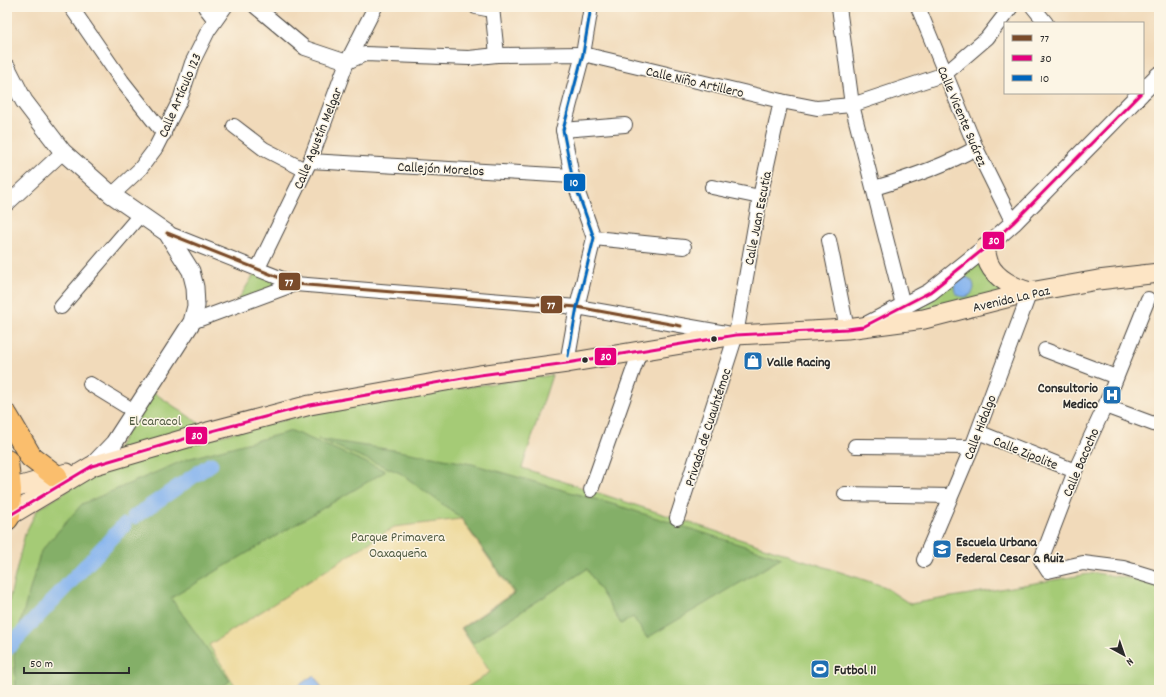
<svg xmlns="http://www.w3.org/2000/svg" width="1166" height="697" font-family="Dekko,sans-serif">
  <rect width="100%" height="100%" fill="#fcf5e5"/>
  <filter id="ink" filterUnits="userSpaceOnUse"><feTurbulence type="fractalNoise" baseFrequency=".025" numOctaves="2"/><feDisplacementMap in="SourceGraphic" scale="8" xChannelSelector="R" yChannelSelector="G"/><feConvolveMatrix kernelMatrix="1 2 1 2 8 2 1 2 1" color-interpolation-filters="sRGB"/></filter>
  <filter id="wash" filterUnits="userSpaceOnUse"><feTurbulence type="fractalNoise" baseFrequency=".012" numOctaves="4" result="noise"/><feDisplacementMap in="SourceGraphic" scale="16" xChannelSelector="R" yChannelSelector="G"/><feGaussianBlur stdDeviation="0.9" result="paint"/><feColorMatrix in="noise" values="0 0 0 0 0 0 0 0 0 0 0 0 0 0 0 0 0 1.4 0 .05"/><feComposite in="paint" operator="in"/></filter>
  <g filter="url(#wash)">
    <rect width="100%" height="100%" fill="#f1daba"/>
    <!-- green -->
    <g fill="#a5cb76" stroke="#687b50">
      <polygon points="982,244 1008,294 894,318"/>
      <polygon points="258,268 295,284 233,308"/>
      <polygon points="552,375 522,468 883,586 910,604 1095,573 1154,582 1159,587 1159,690 7,690 7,609 25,534 37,510 96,473 160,451 348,404"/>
      <polygon points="150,390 206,428 114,455"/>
    </g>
    <!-- forest -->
    <g fill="#84af67" stroke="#586d49">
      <polygon points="292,431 386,471 171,598 230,681 217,690 16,690 14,657 18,631 41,551 82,504 187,459"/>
      <polygon points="318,439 393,450 472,464 619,506 782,558 647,638 633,617 621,624 587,569 473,643 462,628 515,593 460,517 400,473"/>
    </g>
    <!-- sand -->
    <polygon fill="#eeda9e" stroke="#8c8264" points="461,519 513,593 461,628 490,672 463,690 238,690 209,645 394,527"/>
    <!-- water -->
    <g fill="#84b3ee" stroke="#586f8c">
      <circle cx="964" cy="287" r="10"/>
      <polygon points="314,675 323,690 292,690"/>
    </g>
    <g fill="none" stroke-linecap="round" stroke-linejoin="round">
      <!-- canal -->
      <g stroke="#84b3ee" stroke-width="15">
        <polyline points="134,517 211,464"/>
        <polyline points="7,649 124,525"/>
      </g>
    </g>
  </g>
  <g filter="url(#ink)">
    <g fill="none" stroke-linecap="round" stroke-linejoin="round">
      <!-- minor casing -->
      <g stroke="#494540" stroke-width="16">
        <g id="minor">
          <polyline points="71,7 122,81 164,134"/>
          <polyline points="205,7 215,20"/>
          <polyline points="256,7 305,48 347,62 365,54 469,58 497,55 583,54 781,101 817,108 852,105 945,74 987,38 1011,7"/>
          <polyline points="476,7 492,10"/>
          <polyline points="492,7 497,55"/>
          <polyline points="839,7 852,105 903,305"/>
          <polyline points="918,7 976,148 1013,223"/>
          <polyline points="1033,7 1046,23"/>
          <polyline points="234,126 264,149 305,170"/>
          <polyline points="563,130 625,125"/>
          <polyline points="310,161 572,176"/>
          <polyline points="712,187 760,197"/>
          <path d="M874 188C909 178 944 166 976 148"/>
          <polyline points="112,195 140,169 155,149 180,100 192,63 208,31 225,7"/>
          <polyline points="7,204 63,152"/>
          <polyline points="167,233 295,284 577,307 726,333"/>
          <polyline points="594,238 684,247"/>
          <polyline points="829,240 847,329"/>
          <polyline points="258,268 310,161 347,62 375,7"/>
          <polyline points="1148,299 1105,406 1075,471 1041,560 1048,571 1083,563 1123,568 1159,579"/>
          <polyline points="61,307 140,215"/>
          <polyline points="192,322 295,284"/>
          <polyline points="1045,350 1116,377"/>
          <polyline points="567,363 577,307 594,238 572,176 563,130 583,54 591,7"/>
          <polyline points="90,384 134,411"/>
          <polyline points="1105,406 1159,426"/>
          <polyline points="978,432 1075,471"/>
          <polyline points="855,446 972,447"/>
          <polyline points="591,490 640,351"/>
          <polyline points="845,494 950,496"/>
          <polyline points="677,518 736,335 760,197 781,101"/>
          <polyline points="924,560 972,447 1030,292"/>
        </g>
      </g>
      <!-- tertiary casing -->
      <g stroke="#494540" stroke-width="19">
        <g id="tertiary">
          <polyline points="7,68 24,101 63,152 112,195 167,233 191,271 195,287 196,306 192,322 114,443 92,466"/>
          <polyline points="1143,91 1159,75"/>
          <polyline points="867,325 930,292 985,248 1013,223 1141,93"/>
        </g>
      </g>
      <!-- secondary casing -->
      <g stroke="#494540" stroke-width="21">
        <g id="secondary">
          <path d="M985 248C986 253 987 259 989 264 996 279 1015 288 1030 292"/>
          <polyline points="7,490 67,473"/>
          <polyline points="7,517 92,466 208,432 310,405 480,375 567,363 736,335 847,329 924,319 1030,292 1098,280 1159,273"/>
        </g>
      </g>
      <!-- primary casing -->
      <g stroke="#494540" stroke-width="24">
        <g id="primary">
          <polyline points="7,416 31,457 56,476"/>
          <polyline points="7,461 10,490 9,516 7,519"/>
        </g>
      </g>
      <!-- minor -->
      <use href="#minor" stroke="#fff" stroke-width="14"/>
      <!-- tertiary -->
      <use href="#tertiary" stroke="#fff" stroke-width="17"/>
      <!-- secondary -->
      <use href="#secondary" stroke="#fde5c5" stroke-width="19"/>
      <!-- primary -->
      <use href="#primary" stroke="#fabe6d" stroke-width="22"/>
      <!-- bus-1 casing -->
      <g stroke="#fcf5e5" stroke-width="6">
        <polyline id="bus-1" points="167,233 295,284 577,307 681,326"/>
      </g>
      <!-- bus-2 casing -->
      <g stroke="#fcf5e5" stroke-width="6">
        <polyline id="bus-2" points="7,517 92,466 208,432 310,405 480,375 567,363 736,335 847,329 863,327 930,292 985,248 1013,223 1141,93"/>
      </g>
      <!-- bus-3 casing -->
      <g stroke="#fcf5e5" stroke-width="6">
        <polyline id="bus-3" points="568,356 577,307 594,238 572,176 563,130 583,54 591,7"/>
      </g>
      <!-- bus-1 -->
      <use href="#bus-1" stroke="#7a4b2a" stroke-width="3"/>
      <!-- bus-2 -->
      <use href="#bus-2" stroke="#e5007d" stroke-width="3"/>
      <!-- bus-3 -->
      <use href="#bus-3" stroke="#0065bd" stroke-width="3"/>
    </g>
  </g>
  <!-- icons -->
  <defs>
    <g id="shop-square" transform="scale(1)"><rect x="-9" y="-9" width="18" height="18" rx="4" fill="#1f6fb2" stroke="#fcf5e5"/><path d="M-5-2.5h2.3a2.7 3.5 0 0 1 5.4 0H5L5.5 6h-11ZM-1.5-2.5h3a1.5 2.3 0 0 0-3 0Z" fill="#fff"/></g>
    <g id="hospital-square" transform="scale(1)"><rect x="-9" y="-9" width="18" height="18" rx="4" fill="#1f6fb2" stroke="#fcf5e5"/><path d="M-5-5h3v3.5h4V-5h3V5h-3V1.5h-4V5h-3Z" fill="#fff"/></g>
    <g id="school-square" transform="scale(1)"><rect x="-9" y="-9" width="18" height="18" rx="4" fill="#1f6fb2" stroke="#fcf5e5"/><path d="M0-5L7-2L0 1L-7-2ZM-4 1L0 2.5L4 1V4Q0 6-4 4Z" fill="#fff"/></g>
    <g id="stadium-square" transform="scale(1)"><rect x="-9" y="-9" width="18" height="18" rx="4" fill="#1f6fb2" stroke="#fcf5e5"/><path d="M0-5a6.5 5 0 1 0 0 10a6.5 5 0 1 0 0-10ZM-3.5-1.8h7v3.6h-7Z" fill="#fff"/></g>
  </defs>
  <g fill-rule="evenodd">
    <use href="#shop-square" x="753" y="361"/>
    <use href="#hospital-square" x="1112" y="395"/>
    <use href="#school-square" x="942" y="549"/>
    <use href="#stadium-square" x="820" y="669"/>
  </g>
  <!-- markers -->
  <g fill="#2b2b2b" stroke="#fcf5e5" stroke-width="1.5">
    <circle cx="714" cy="339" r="3.5"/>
    <circle cx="585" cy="360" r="3.5"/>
  </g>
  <g text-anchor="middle" stroke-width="3" stroke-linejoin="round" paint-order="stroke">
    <!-- street labels -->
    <g font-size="14" fill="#2b2b2b" stroke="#fcf5e5">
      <text transform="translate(695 81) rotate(13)" y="5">Calle Niño Artillero</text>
      <text transform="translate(179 95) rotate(-67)" y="5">Calle Artículo 123</text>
      <text transform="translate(963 116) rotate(67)" y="5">Calle Vicente Suárez</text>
      <text transform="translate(317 138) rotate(-68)" y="5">Calle Agustín Melgar</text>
      <text transform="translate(441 168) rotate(3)" y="5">Callejón Morelos</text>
      <text transform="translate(757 218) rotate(-79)" y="5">Calle Juan Escutia</text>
      <text transform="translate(1011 298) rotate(-13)" y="5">Avenida La Paz</text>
      <text transform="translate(707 427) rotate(-72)" y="5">Privada de Cuauhtémoc</text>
      <text transform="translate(979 427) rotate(-69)" y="5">Calle Hidalgo</text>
      <text transform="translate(1026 452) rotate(22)" y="5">Calle Zipolite</text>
      <text transform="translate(1080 462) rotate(-67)" y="5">Calle Bacocho</text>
    </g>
    <!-- poi labels -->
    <g font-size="14" font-weight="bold" fill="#2b2b2b" stroke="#fcf5e5" text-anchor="start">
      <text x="767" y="366">Valle Racing</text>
      <text x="1098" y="392" text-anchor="end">Consultorio<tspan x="1098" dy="16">Medico</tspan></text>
      <text x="956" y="546">Escuela Urbana<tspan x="956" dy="16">Federal Cesar a Ruiz</tspan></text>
      <text x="834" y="674">Futbol 11</text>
    </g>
    <!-- park labels -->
    <g font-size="14" fill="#505b42" stroke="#fcf5e5">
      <text x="155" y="425">El caracol</text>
      <text x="398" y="541">Parque Primavera<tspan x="398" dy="16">Oaxaqueña</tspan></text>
    </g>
  </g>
  <g stroke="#fcf5e5" stroke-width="1.5">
    <rect x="563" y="173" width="23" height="19" rx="4" fill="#0065bd"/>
    <rect x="982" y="231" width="23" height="19" rx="4" fill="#e5007d"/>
    <rect x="278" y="272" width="23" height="19" rx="4" fill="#7a4b2a"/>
    <rect x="540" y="295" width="23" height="19" rx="4" fill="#7a4b2a"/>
    <rect x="594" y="347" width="23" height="19" rx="4" fill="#e5007d"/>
    <rect x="185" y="426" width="23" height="19" rx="4" fill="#e5007d"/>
  </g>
  <g font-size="11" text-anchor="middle" font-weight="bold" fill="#fff">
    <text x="574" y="186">10</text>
    <text x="994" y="244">30</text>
    <text x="289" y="286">77</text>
    <text x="551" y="309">77</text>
    <text x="606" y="360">30</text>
    <text x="197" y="439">30</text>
  </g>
  <!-- margin -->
  <rect width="1166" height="697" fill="none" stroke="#fcf5e5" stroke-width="24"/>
  <!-- legend -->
  <rect x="1004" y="22" width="140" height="72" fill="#fcf5e5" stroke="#a8a49b"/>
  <rect x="1012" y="35" width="20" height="6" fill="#7a4b2a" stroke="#a8a49b"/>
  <text x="1040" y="42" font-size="12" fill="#2b2b2b">77</text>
  <rect x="1012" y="55" width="20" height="6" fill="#e5007d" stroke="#a8a49b"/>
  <text x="1040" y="62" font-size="12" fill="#2b2b2b">30</text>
  <rect x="1012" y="75" width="20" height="6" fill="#0065bd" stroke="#a8a49b"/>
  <text x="1040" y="82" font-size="12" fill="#2b2b2b">10</text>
  <!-- north arrow -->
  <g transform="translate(1124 655) rotate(140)" stroke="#fcf5e5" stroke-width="3" paint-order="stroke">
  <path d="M0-3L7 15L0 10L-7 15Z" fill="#2b2b2b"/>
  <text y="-6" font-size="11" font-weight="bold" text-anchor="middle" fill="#2b2b2b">N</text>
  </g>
  <!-- scale -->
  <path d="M24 667v6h105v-6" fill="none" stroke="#2b2b2b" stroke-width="2"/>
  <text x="30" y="667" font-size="12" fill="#2b2b2b" stroke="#fcf5e5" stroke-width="3" paint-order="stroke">50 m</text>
</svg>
